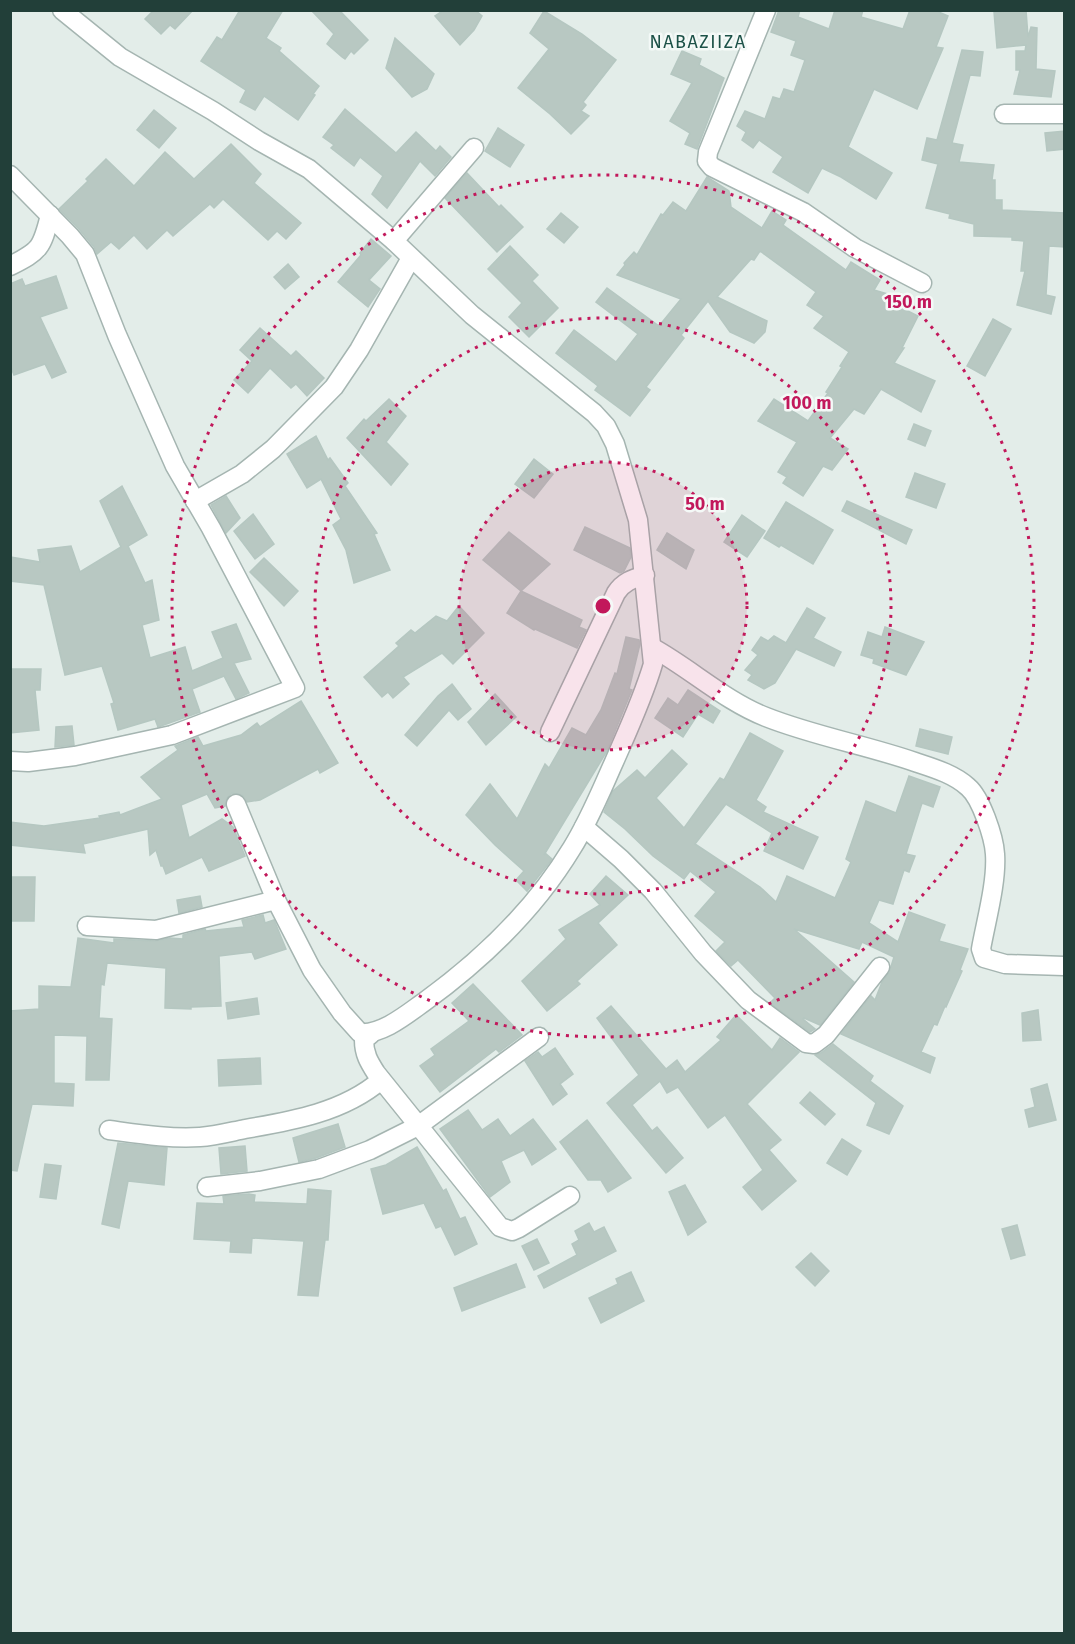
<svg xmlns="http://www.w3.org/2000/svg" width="1075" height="1644" font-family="'Fira Sans',sans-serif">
  <rect width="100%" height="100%" fill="#e3ede9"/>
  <!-- building -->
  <g fill="#b8c8c2" stroke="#b5c7c1" stroke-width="1.5">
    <polygon points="154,10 193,10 175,29 170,25 161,34 145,19"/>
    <polygon points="240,10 283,10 266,38 281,48 279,51 319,86 313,94 315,95 298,120 264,96 255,110 240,102 246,90 201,61 217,37 222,40"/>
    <polygon points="311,10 339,10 368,40 354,54 351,51 345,59 342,57 327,44 334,34"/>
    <polygon points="444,10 475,10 482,16 474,30 460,45 435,16"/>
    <polygon points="779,10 800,10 798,17 829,29 835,10 863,10 861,17 903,29 910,10 934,10 948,16 936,47 943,48 917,109 874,89 848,147 892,173 876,199 841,177 822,168 808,193 773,172 783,157 759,140 753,148 742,140 746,132 737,126 745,111 765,119 773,97 780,99 784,89 794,92 805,60 791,55 796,41 771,32"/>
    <polygon points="1026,10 1028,37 1031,27 1037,28 1036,69 1055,71 1051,97 1014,94 1020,70 1016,70 1016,51 1025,51 1026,45 997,48 994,12"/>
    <polygon points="544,11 582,34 616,60 583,102 586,105 581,111 589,116 571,134 550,114 518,88 549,49 530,33"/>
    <polygon points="395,38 434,74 427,89 412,97 386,68"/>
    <polygon points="962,50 983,52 980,76 970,75 952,143 963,145 959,162 994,165 992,180 995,180 995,200 1002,200 1002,210 1065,213 1065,247 1049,246 1046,295 1055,297 1051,314 1017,305 1025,271 1021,271 1024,241 1012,240 1012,237 974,236 974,224 949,218 950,214 926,208 938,164 922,160 927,138 937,140"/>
    <polygon points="682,51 701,59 699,65 724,78 697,149 685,144 690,133 670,121 692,83 671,74"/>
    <polygon points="345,109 396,153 416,132 436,151 440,146 451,157 435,176 420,161 387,208 372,194 383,176 360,157 354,166 331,148 334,145 323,137"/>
    <polygon points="154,110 176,128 159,148 137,130"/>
    <polygon points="498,128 524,145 510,167 485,151"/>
    <polygon points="1065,131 1065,149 1047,151 1045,133"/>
    <polygon points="231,144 261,174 254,183 301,223 286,239 277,231 268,240 223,199 214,208 210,204 173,236 167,230 147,249 134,235 119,249 111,242 97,254 94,247 79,229 59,209 88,181 86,179 106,159 134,186 165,152 194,179"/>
    <polygon points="467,173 499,207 501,205 523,227 497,252 445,198"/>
    <polygon points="707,177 729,191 731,207 762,228 772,211 786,220 783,225 846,270 851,262 880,280 874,290 898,297 896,305 918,316 902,348 904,348 894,363 935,381 921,412 881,389 864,414 854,409 830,438 848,449 832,470 823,466 803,496 783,483 787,477 778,472 797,442 758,421 774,399 808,421 828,393 826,392 842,367 840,366 849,352 814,328 824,316 807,305 816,292 760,251 754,260 751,259 717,297 767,321 765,332 754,343 730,332 708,301 681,335 684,338 646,387 650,390 630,416 595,390 598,386 556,353 574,330 616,362 638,334 596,302 607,288 659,326 681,299 617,275 625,265 624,263 634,252 637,255 661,214 663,215 673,202 686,211"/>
    <polygon points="561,213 578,227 564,243 547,229"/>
    <polygon points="371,239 391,256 369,280 380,289 368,307 338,282 361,255 360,253"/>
    <polygon points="510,246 538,275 532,281 558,308 529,337 509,317 522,303 488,269"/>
    <polygon points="288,264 299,277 285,289 274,277"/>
    <polygon points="56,276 67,308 40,317 66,372 52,378 45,364 14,375 10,365 10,284 22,279 25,286"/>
    <polygon points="993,319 1011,329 985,376 967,366"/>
    <polygon points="260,328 291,356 296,351 324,378 307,396 296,384 291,388 270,368 248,393 234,380 252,361 240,350"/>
    <polygon points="389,399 406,416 386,442 408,464 391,485 347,438 364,419 366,421"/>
    <polygon points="914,424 931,431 925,446 908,439"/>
    <polygon points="316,436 328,460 330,458 348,483 345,486 377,533 374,534 390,570 354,583 346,550 333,525 341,519 321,479 307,488 287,454"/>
    <polygon points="534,459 553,474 534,498 515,484"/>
    <polygon points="915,473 945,484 936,508 906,497"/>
    <polygon points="122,486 147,535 128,546 145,583 152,580 159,620 142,625 150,658 185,647 192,671 223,658 212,632 236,624 251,659 234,663 249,693 236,699 224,676 192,689 200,712 158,727 155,719 118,730 111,704 114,703 102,666 65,675 44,585 10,581 10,557 40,562 38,550 71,546 80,572 121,547 100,501"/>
    <polygon points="226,496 240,518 226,533 211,505"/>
    <polygon points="847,501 912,530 906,544 842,511"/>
    <polygon points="786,502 833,530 813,564 781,545 779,547 764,538"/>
    <polygon points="253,514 274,544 255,559 234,531"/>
    <polygon points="742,515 765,531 747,557 724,542"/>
    <polygon points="585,527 630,548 631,557 624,571 620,573 574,550"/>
    <polygon points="509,532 550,564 521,591 483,560"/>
    <polygon points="667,533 694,550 686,569 657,550"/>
    <polygon points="264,558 298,591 284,606 250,572"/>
    <polygon points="521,591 582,620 579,627 586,630 577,648 535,629 534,630 507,613"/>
    <polygon points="459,606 484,633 453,664 442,653 403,677 409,684 393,698 388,692 382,697 364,677 399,646 396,643 411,630 415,633 436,616 447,621"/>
    <polygon points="807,608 825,618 813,638 841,652 834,666 796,649 775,683 764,689 748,680 752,675 745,670 758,655 752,650 761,637 768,641 774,636 786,643"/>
    <polygon points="885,627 924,642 906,675 873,663 874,659 861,655 868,632 882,637"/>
    <polygon points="626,637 639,640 640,644 629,689 632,690 629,697 607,751 544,855 545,853 552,859 527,891 516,880 524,871 495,845 466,815 490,784 517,819 545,764 549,768 572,728 586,735 601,710 615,673 617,674"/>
    <polygon points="10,669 41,669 40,690 35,690 39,730 10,733"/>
    <polygon points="452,684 471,709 458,720 449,710 417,746 405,735 438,696"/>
    <polygon points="688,690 720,711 713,723 698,714 683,737 655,718 668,698 678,705"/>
    <polygon points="495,694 516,717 486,745 468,722"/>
    <polygon points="301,701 338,763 320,773 318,769 260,800 247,802 242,795 232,793 227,798 225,806 215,808 207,794 181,805 189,838 222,819 233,827 245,856 209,871 202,857 166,874 163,866 161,866 156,850 150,855 148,829 83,844 85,853 10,845 10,822 44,826 100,818 99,816 119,812 120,815 162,799 141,777 178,750 175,746 198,737 203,746 241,735 257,723 260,727"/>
    <polygon points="72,726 74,745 55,747 56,727"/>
    <polygon points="920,729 952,737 948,754 916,746"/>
    <polygon points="750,733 783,751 756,800 766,807 763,812 818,837 803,869 764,851 772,833 726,804 695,844 760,887 776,902 787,876 835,898 851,862 846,859 866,801 896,813 909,776 940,787 933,807 922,803 906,854 915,856 909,872 904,870 893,904 879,900 869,923 898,942 909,912 945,925 939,941 968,949 960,970 962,971 946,1007 945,1006 937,1025 934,1024 921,1052 935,1058 930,1073 841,1034 871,996 875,1000 882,982 889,973 894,957 862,942 859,949 794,929 854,982 820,1025 804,1018 803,1019 815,1029 810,1032 770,1003 775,998 738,960 731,966 716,951 725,942 695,916 716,892 690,871 684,879 653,856 625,829 604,812 613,791 637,770 645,778 672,750 687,764 656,798 684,828 720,778 724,780"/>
    <polygon points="606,876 628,895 598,923 617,945 577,981 580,984 547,1011 522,981 566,939 559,930 600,905 590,894"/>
    <polygon points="10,877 35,877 34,921 10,921"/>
    <polygon points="200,896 202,907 179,913 177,900"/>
    <polygon points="263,915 265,923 274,920 286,949 255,959 252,952 219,956 221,1006 191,1007 191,1009 165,1008 166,968 107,963 104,985 101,984 99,1018 112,1019 109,1080 86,1080 87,1036 54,1035 54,1083 74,1084 73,1106 32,1104 17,1171 10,1170 10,1011 39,1009 39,986 71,987 78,938 114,943 114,939 155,941 170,938 183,939 183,935 205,929 206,931 244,927 242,920"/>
    <polygon points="473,984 522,1035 499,1052 496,1049 440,1092 420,1066 435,1055 431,1049 469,1021 452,1003"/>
    <polygon points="257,998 259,1014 228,1019 226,1003"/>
    <polygon points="611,1006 666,1069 677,1060 685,1072 721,1040 717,1037 736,1015 772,1050 780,1038 799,1052 747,1104 781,1140 769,1150 796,1181 762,1210 743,1187 763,1170 725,1115 708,1128 678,1087 667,1093 660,1081 632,1105 652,1131 657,1127 683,1158 666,1173 607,1103 639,1075 597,1018"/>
    <polygon points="1038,1010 1041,1040 1023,1041 1022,1013"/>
    <polygon points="833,1044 873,1076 870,1081 903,1106 889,1134 867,1125 876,1103 815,1055 821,1053"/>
    <polygon points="555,1048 573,1074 560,1084 567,1094 553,1105 525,1061 538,1052 542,1057"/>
    <polygon points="260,1058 261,1084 219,1086 218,1060"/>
    <polygon points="1047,1084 1056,1120 1029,1127 1025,1110 1035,1107 1031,1089"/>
    <polygon points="810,1092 835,1114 825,1125 800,1103"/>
    <polygon points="468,1110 482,1130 498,1119 510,1136 533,1119 556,1149 532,1165 524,1150 501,1161 510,1182 490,1197 440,1129"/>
    <polygon points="587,1120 631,1178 608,1192 601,1180 588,1180 560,1142"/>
    <polygon points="338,1124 345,1147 316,1158 299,1162 293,1138"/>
    <polygon points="842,1139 861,1151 847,1175 827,1163"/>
    <polygon points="118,1143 167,1148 164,1185 128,1181 119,1228 102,1224"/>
    <polygon points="245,1146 247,1171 221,1174 219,1148"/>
    <polygon points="417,1147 443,1191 446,1189 460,1219 465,1217 477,1244 455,1255 441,1226 436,1228 424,1203 383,1214 371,1169 386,1165"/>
    <polygon points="45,1164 61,1166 56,1199 40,1197"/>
    <polygon points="685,1185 706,1222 688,1235 669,1192"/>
    <polygon points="308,1189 331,1191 328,1240 325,1240 318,1296 298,1295 304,1241 252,1238 251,1253 230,1252 231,1241 194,1239 197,1203 224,1204 223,1196 249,1194 255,1195 254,1202 307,1204"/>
    <polygon points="589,1223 594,1232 604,1227 616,1251 544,1288 538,1276 577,1255 572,1244 579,1240 575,1231"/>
    <polygon points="1017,1225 1025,1255 1011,1259 1002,1229"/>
    <polygon points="537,1239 549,1263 534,1270 522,1246"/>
    <polygon points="811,1253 829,1271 815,1286 796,1267"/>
    <polygon points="516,1264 525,1287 462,1311 454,1288"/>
    <polygon points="631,1272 644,1301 601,1323 589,1298 618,1284 616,1279"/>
  </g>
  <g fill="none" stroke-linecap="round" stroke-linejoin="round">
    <!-- street casing -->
    <g stroke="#a5b5b1" stroke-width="21">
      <g id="street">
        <path d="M62 10 120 57 213 111 259 141 309 169 394 241 472 315 594 413 606 426 615 444 638 520 653 664C643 698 628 730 614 762 601 791 589 821 572 848 535 909 482 960 424 1002 407 1014 382 1035 360 1033L342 1013 312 970 276 900 236 804"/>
        <polyline points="766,10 708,152 707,161 712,167 803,212 855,248 922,283"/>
        <polyline points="1004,114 1064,114"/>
        <polyline points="10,175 70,236 85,254 117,335 175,466 211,528 295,688 172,735 75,756 28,762 10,761"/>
        <polyline points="394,241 474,148"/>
        <path d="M10 266C40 251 42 248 50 215"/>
        <polyline points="195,501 242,474 273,449 334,387 359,350 411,258"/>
        <path d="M653 648C691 669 725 701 766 717 814 736 866 745 915 762 933 768 954 774 968 787 981 798 994 837 995 854 997 882 986 921 981 949L984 958 1005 964 1064 966"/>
        <path d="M550 732 616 593C623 582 632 579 645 575"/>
        <polyline points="584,827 621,859 653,891 703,953 748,1000 806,1043 814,1044 826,1035 880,967"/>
        <polyline points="87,926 156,930 276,900"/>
        <path d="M371 1034 364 1040C364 1054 369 1062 376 1073L500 1227 512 1231 519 1228 570 1196"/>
        <path d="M109 1130C139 1134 170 1139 200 1137 215 1136 230 1132 245 1129 292 1121 344 1112 381 1080"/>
        <polyline points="207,1187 260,1181 319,1169 370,1150 418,1126 539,1037"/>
      </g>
    </g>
    <!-- street -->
    <use href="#street" stroke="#fff" stroke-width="18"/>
  </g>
  <!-- distance rings -->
  <circle cx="603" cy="606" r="144" fill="#c2185b" fill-opacity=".12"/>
  <g fill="none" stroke="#c2185b" stroke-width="3" stroke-dasharray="3 6">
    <circle cx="603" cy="606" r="144"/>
    <circle cx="603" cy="606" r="288"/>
    <circle cx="603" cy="606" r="431"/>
  </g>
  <g text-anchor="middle" stroke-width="5" stroke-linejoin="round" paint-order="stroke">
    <!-- quarter labels -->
    <g font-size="18" letter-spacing="1.5" fill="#1d5248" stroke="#f4f9f7">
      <text x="698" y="48">NABAZIIZA</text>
    </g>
  </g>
  <circle cx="603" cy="606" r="9" fill="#c2185b" stroke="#f4f9f7" stroke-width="3"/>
  <g font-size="18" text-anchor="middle" font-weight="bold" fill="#c2185b" stroke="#f4f9f7" stroke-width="5" stroke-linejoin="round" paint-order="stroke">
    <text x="908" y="308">150 m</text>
    <text x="807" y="409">100 m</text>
    <text x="705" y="510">50 m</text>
  </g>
  <!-- border -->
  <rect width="1075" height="1644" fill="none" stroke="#223f39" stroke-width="24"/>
</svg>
